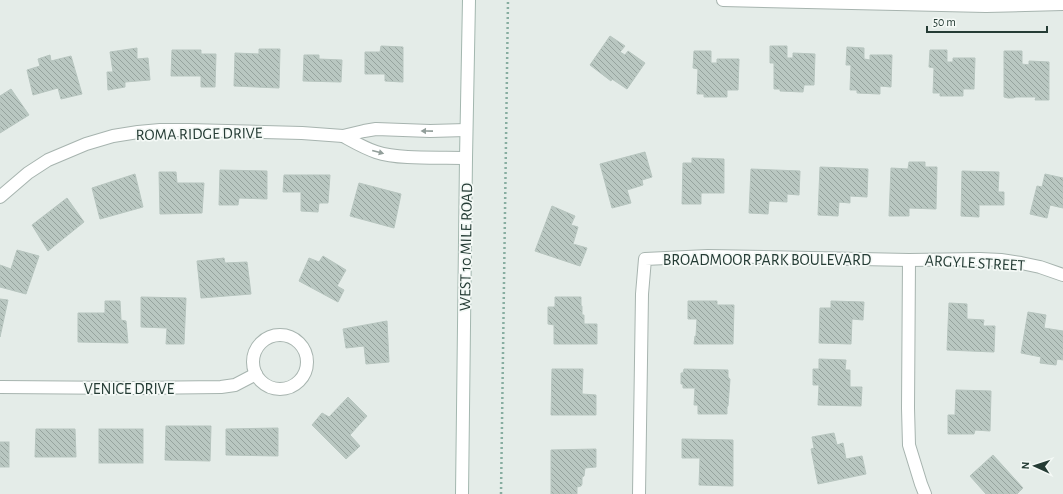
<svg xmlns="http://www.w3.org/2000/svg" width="1063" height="494" font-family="'Alegreya Sans',sans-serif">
  <defs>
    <pattern id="building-back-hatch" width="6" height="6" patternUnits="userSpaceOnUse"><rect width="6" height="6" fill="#b9c7c1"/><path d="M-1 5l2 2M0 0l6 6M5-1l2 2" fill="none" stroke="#96a39e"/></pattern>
  </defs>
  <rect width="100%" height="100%" fill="#e4ece8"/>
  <!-- building -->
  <g fill="url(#building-back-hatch)" stroke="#b7c5bf">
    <polygon points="610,36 625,46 620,52 625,55 628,51 645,63 627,89 612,79 611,81 590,65"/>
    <polygon points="381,46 403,47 403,82 385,81 385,74 365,74 365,52 380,52"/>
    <polygon points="770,46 787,46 787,58 793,58 793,53 815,54 814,85 804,85 803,92 780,91 780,89 774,89 774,63 770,63"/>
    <polygon points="847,47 864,48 864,59 870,60 870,55 892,55 891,87 880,86 880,94 857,93 857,90 850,90 851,65 846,65"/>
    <polygon points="137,48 137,59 148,58 150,80 125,82 125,87 108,90 107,72 113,72 110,52"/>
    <polygon points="259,49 280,49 279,88 234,86 235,53 259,54"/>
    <polygon points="172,50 201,50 201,54 216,54 215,87 201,87 201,76 171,76"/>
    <polygon points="930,50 947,50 947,62 953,62 953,58 975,58 974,89 963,89 963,96 940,96 940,93 933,93 934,68 929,67"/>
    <polygon points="694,51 711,51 711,63 717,63 717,59 739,59 738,90 727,90 727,97 704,97 704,94 697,94 698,69 693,68"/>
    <polygon points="1004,51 1022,51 1022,64 1029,65 1029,61 1049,62 1049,100 1035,100 1036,97 1016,97 1013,98 1008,98 1004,97"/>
    <polygon points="50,55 51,61 71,56 82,94 61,99 58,88 33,95 27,70 40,66 38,59"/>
    <polygon points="304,55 319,55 319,59 342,60 341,82 303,81"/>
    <polygon points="11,89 29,115 0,133 0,96"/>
    <polygon points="645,152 652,177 642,180 643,185 627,190 631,203 612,208 600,164"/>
    <polygon points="692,158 724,159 724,193 701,193 701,204 682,204 683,163 692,163"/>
    <polygon points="909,162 925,162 925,167 937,167 936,209 909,208 909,216 889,216 891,168 908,169"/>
    <polygon points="820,167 868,169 867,197 850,196 850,203 839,202 838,216 818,215"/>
    <polygon points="751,169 800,171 799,195 787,194 787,202 769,201 768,214 749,213"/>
    <polygon points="220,170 267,171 267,199 239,198 238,205 219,205"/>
    <polygon points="962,171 999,172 998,192 1004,192 1004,205 979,205 979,217 961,216"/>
    <polygon points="159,172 176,172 177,183 204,183 202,213 160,214"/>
    <polygon points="135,174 143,207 100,219 92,188"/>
    <polygon points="1045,174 1063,178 1063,208 1050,205 1047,218 1030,214 1037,186 1042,187"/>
    <polygon points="284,175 330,175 328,203 319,203 318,212 301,211 301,192 283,192"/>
    <polygon points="359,183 401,194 394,228 350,216"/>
    <polygon points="67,198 84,222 48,251 32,225"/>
    <polygon points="552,206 575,216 571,225 578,227 573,244 587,248 580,266 535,251"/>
    <polygon points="17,250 39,256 26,294 0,287 0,265 11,269"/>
    <polygon points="323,256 346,270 337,286 344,290 338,302 299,281 309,258 319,262"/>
    <polygon points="224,258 225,263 247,262 251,294 201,298 197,261"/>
    <polygon points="141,297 186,298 184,344 166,344 167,328 141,327"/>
    <polygon points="555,297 581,297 581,306 582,306 582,315 584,315 584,324 597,324 597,344 554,344 554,325 548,324 548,307 555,307"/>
    <polygon points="0,299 8,300 0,337"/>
    <polygon points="105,301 120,301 121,320 126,321 128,343 78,342 78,313 105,313"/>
    <polygon points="688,301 717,301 717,305 734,305 733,344 694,344 695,336 696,336 697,319 688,319"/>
    <polygon points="831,301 864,302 863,320 852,319 851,344 819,343 820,308 831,308"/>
    <polygon points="949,303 967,304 967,319 984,320 983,326 995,326 994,352 947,350"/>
    <polygon points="1028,312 1046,315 1044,328 1063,331 1063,360 1057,359 1056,365 1040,363 1041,357 1021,353"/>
    <polygon points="387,321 389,362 366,364 364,346 346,348 343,329"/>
    <polygon points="819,359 846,360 845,370 850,370 850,387 862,387 861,406 818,405 819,385 813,385 813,369 819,369"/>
    <polygon points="552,369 583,369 582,394 596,395 596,415 551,415"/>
    <polygon points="684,369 728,370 728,377 730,379 728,406 727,407 727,414 698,414 698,405 694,405 695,388 683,388 683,384 681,384 681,373 683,373"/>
    <polygon points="956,390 991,391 990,431 975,430 974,434 948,434 948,415 955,415"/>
    <polygon points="348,397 367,416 350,435 360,446 346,459 312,425 322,413 329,417"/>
    <polygon points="166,426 211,426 210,461 165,460"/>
    <polygon points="278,428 278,456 226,455 226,429"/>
    <polygon points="36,429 75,429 76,457 35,457"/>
    <rect x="99" y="429" width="44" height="34"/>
    <polygon points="834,433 837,445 843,443 846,459 862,456 866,474 818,484 811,449 814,448 812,437"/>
    <polygon points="682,439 733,440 733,486 699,485 700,458 682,458"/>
    <rect x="0" y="442" width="9" height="25"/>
    <polygon points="596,449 596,467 585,468 584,476 582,477 582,484 581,486 577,487 577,494 551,494 551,450"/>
    <polygon points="993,455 1023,488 1017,494 986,494 970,476"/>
  </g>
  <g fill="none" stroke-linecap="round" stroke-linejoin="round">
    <!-- street casing -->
    <g stroke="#a7b4af" stroke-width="14">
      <g id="street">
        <polyline points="723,0 986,6 1063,4"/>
        <path d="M343 136C354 142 364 148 376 152 401 160 439 157 466 158"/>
        <polyline points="0,197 28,173 48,160 86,144 113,136 138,132 160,130 189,130 302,133 343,136 364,131 376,129 430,131 466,130"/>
        <polyline points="909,260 908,408 909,445 921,484 925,494"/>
        <circle cx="280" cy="362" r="27"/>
        <polyline points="0,387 133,388 221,387 235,385 256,374"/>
        <polyline points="639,494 642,294 645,259 708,256 909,260 980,259 1001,260 1021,263 1040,267 1063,275"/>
      </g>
    </g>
    <!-- secondary casing -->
    <g stroke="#a3b7af" stroke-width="14">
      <polyline id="secondary" points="462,494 466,158 469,0"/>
    </g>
    <!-- path -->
    <polyline stroke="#87ada0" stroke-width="2.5" stroke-dasharray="2 3" stroke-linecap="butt" points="501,494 508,0"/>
    <!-- street -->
    <use href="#street" stroke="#fff" stroke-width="12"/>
    <!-- secondary -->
    <use href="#secondary" stroke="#fff" stroke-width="12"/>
  </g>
  <!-- one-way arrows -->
  <defs><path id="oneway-solid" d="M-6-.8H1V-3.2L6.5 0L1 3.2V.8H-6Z"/></defs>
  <g fill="#929e9a">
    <use href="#oneway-solid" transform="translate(427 131) rotate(-179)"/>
    <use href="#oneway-solid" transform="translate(378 152) rotate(15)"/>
  </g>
  <g text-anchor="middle" stroke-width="3.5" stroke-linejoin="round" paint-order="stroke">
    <!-- street labels -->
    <g font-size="16" fill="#253c35" stroke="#f4f9f6">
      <text transform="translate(199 133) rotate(-1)" y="6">ROMA RIDGE DRIVE</text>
      <text transform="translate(465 247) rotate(-89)" y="6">WEST 10 MILE ROAD</text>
      <text x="767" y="265">BROADMOOR PARK BOULEVARD</text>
      <text transform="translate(975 262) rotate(3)" y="6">ARGYLE STREET</text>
      <text x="129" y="394">VENICE DRIVE</text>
    </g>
  </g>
  <!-- north arrow -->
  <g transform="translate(1035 466) rotate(273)" stroke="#f4f9f6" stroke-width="3" paint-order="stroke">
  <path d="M0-3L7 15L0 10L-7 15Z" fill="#253c35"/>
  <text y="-6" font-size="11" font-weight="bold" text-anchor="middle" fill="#253c35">N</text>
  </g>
  <!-- scale -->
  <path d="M927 26v6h120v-6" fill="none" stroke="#253c35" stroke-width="2"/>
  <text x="933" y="26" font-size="12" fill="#253c35" stroke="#f4f9f6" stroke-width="3" paint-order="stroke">50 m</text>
</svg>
